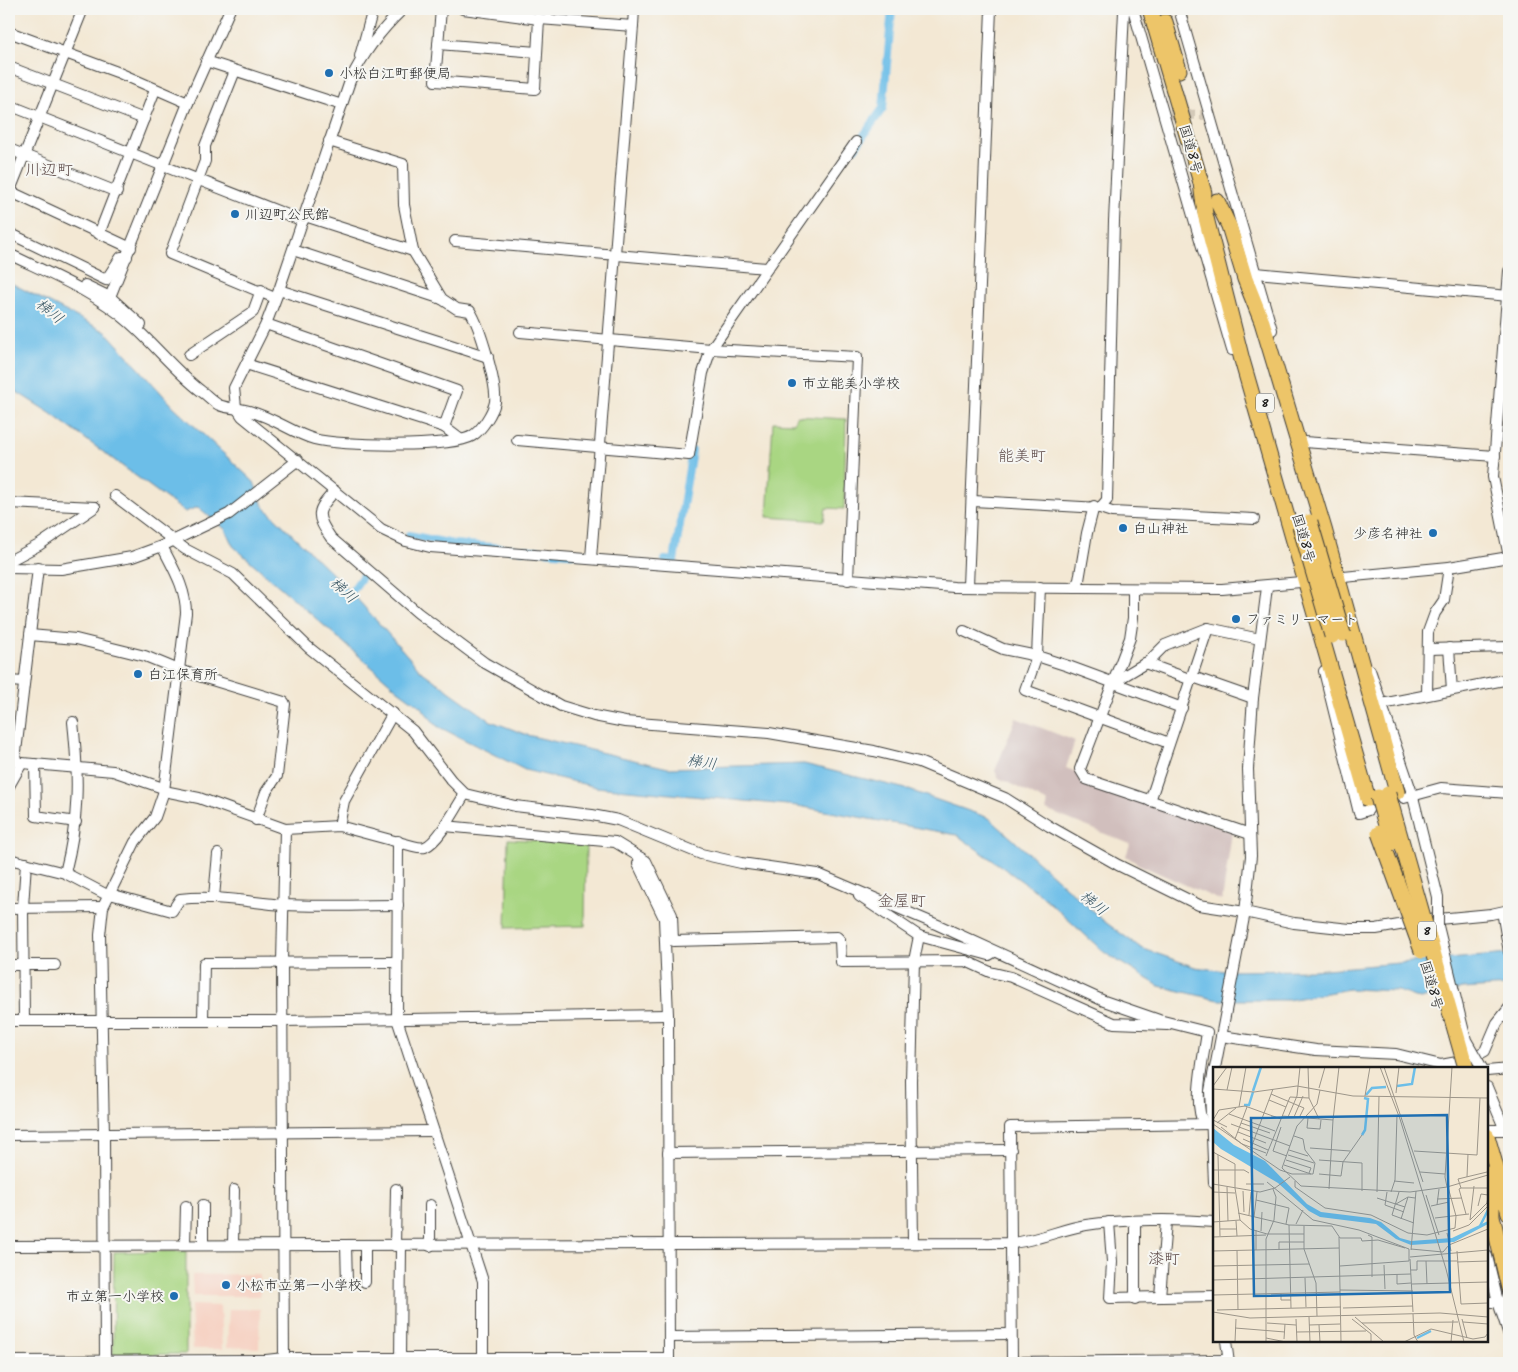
<svg xmlns="http://www.w3.org/2000/svg" width="1518" height="1372" font-family="Kalam,'Klee One',sans-serif">
  <rect width="100%" height="100%" fill="#f6f6f2"/>
  <filter id="ink" filterUnits="userSpaceOnUse"><feTurbulence type="fractalNoise" baseFrequency=".02" numOctaves="2"/><feDisplacementMap in="SourceGraphic" scale="10" xChannelSelector="R" yChannelSelector="G"/><feConvolveMatrix kernelMatrix="1 2 1 2 8 2 1 2 1" color-interpolation-filters="sRGB"/></filter>
  <filter id="wash" filterUnits="userSpaceOnUse"><feTurbulence type="fractalNoise" baseFrequency=".0096" numOctaves="4" result="noise"/><feDisplacementMap in="SourceGraphic" scale="20" xChannelSelector="R" yChannelSelector="G"/><feGaussianBlur stdDeviation="1.12" result="paint"/><feColorMatrix in="noise" values="0 0 0 0 0 0 0 0 0 0 0 0 0 0 0 0 0 1.4 0 .05"/><feComposite in="paint" operator="in"/></filter>
  <g filter="url(#wash)">
    <rect width="100%" height="100%" fill="#f3e8d4"/>
    <!-- built -->
    <g fill="#f6d2c3">
      <polygon points="259,1274 260,1296 193,1296 192,1275"/>
      <polygon points="191,1305 220,1306 222,1349 193,1349"/>
      <polygon points="229,1309 260,1309 259,1348 227,1347"/>
    </g>
    <!-- industrial -->
    <polygon fill="#d1bfbd" points="1016,718 1075,741 1066,768 1232,832 1222,901 1138,864 1126,856 1130,844 1046,810 1048,803 999,778 995,771"/>
    <!-- green -->
    <g fill="#a9d682" stroke="#62794f">
      <polygon points="796,416 846,419 844,509 826,508 824,521 767,517 773,422 794,423"/>
      <polygon points="508,839 586,843 585,926 506,928"/>
      <polygon points="186,1251 186,1354 113,1355 114,1252"/>
    </g>
    <!-- water -->
    <polygon fill="#6cbee8" stroke="#446d82" points="9,282 106,332 173,406 254,482 263,506 351,592 421,671 491,721 527,735 668,768 804,764 906,789 989,818 1105,922 1141,948 1195,967 1224,971 1314,970 1509,954 1509,986 1462,989 1420,999 1398,991 1349,989 1288,1000 1218,1000 1159,986 1105,953 1040,894 957,835 798,806 596,787 525,770 437,726 420,706 398,690 233,546 225,529 198,507 185,512 50,413 9,387"/>
    <g fill="none" stroke-linecap="round" stroke-linejoin="round">
      <!-- canal -->
      <g stroke="#6cbee8" stroke-width="8">
        <polyline points="855,148 883,108 892,9"/>
        <polyline points="409,535 453,544 583,554"/>
        <polyline points="665,560 674,561 692,450"/>
        <polyline points="345,601 364,574"/>
      </g>
    </g>
  </g>
  <g filter="url(#ink)">
    <g fill="none" stroke-linecap="round" stroke-linejoin="round">
      <!-- minor-tunnel -->
      <polyline stroke="#d3c9b8" stroke-width="10" stroke-dasharray="10 5" stroke-linecap="butt" points="1170,114 1204,115"/>
      <!-- minor casing -->
      <g stroke="#3c3b38" stroke-width="12">
        <g id="minor">
          <path d="M403 9C381 30 363 53 350 81L279 290 266 324 234 388 236 407 242 416 381 529 406 541 430 547 954 587 1222 589 1312 581"/>
          <polyline points="441,9 435,81 535,89 539,19"/>
          <polyline points="463,9 539,19 633,26 634,9"/>
          <polyline points="1133,9 1232,350"/>
          <polyline points="1179,9 1272,330"/>
          <polyline points="9,32 117,72 188,103"/>
          <polyline points="438,44 537,52"/>
          <polyline points="360,56 373,9"/>
          <polyline points="206,61 342,105"/>
          <polyline points="9,67 144,119"/>
          <polyline points="235,71 205,146 205,161 170,254 275,298"/>
          <polyline points="9,105 303,221"/>
          <polyline points="9,149 117,192"/>
          <polyline points="9,191 131,248"/>
          <polyline points="9,193 83,9"/>
          <polyline points="305,216 413,251"/>
          <polyline points="9,233 106,280 121,257 127,257"/>
          <polyline points="99,234 155,90"/>
          <polyline points="455,241 766,268"/>
          <polyline points="293,250 442,299"/>
          <path d="M9 254C50 274 95 292 130 323 155 345 175 371 201 391 207 395 213 402 219 405 228 409 242 408 252 412 274 418 293 433 314 439 339 446 452 448 472 436 482 430 493 412 495 402 497 384 480 326 470 311L457 309 442 299 413 251 404 205 403 164 329 141"/>
          <polyline points="1256,273 1509,296"/>
          <polyline points="85,285 110,297 141,325"/>
          <polyline points="279,290 488,357"/>
          <polyline points="110,297 188,103 230,9"/>
          <polyline points="266,324 457,391 444,427"/>
          <polyline points="520,332 711,349 857,357 848,580"/>
          <polyline points="189,355 253,312 261,290"/>
          <polyline points="246,364 444,427 460,439"/>
          <polyline points="517,440 689,455 703,373 711,349 856,142"/>
          <polyline points="1304,442 1495,456"/>
          <path d="M335 491C316 511 315 515 331 538L418 613 485 663 561 706 594 716 625 722 769 733 874 751 919 762 1005 798 1049 826 1118 865 1199 905 1245 912 1294 923 1350 929H1376L1428 920 1491 914 1509 910"/>
          <path d="M115 496 185 549 233 574 308 647 413 731 451 780 465 794 515 806 592 815 618 820 701 854 741 863 818 874 938 925 1104 1001 1159 1020 1207 1032C1204 1056 1192 1104 1204 1124"/>
          <polyline points="973,501 1100,508 1107,500 1114,221 1124,11 1128,9"/>
          <polyline points="9,503 95,507"/>
          <polyline points="1100,508 1112,512 1254,519"/>
          <polyline points="1509,557 1493,477 1509,271"/>
          <polyline points="591,558 633,26"/>
          <polyline points="9,561 39,545 95,507"/>
          <polyline points="9,568 61,569 132,557 162,546 229,514 298,460"/>
          <polyline points="1333,578 1449,567 1509,557"/>
          <polyline points="968,586 991,9"/>
          <polyline points="1040,587 1037,656 1025,690 1169,743"/>
          <polyline points="1075,588 1079,580 1087,533 1094,506"/>
          <polyline points="1133,589 1133,618 1130,638 1080,769 1086,779 1250,834"/>
          <polyline points="964,631 1003,649 1037,656 1068,666 1182,708"/>
          <polyline points="30,635 76,639 145,656 179,670 284,702 285,704 277,776 266,792 256,820"/>
          <polyline points="1449,648 1452,690"/>
          <polyline points="1428,649 1509,647"/>
          <polyline points="1145,663 1192,680"/>
          <polyline points="1370,670 1412,793 1420,825"/>
          <polyline points="1324,671 1359,813 1368,810"/>
          <polyline points="1193,677 1253,698"/>
          <polyline points="9,681 24,682"/>
          <polyline points="1112,683 1149,661 1165,645 1208,628 1260,639"/>
          <polyline points="1427,695 1428,632 1435,613 1444,600 1449,567"/>
          <polyline points="1382,704 1509,679"/>
          <path d="M9 759 22 763 113 771 163 788 164 791 199 798 285 829 339 826 413 846C417 847 422 848 425 847 439 842 457 806 465 794"/>
          <polyline points="15,760 38,568"/>
          <polyline points="35,764 36,816 76,822"/>
          <polyline points="9,786 22,763"/>
          <polyline points="1404,798 1441,788 1509,793"/>
          <polyline points="1150,801 1208,628"/>
          <polyline points="339,826 344,801 393,713"/>
          <polyline points="445,826 615,842 646,861 672,915 673,941 837,937 840,940 841,962 966,961 990,972 1011,977 1114,1023 1167,1025"/>
          <polyline points="398,841 397,1019 483,1281 483,1363"/>
          <polyline points="641,858 638,864 664,918 668,1015 669,1362"/>
          <polyline points="9,859 65,873 109,896"/>
          <path d="M65 873C79 818 79 778 73 722"/>
          <path d="M110 894 172 911 180 899C215 895 248 902 283 905 321 907 360 905 398 905"/>
          <polyline points="859,896 919,936 914,961 911,1081 913,1243"/>
          <polyline points="214,897 218,854"/>
          <polyline points="9,908 103,907"/>
          <polyline points="1505,912 1503,917 1509,952"/>
          <polyline points="919,936 989,955 994,952"/>
          <polyline points="9,965 55,965"/>
          <polyline points="9,1021 283,1021 668,1015"/>
          <polyline points="24,1021 23,907 26,863"/>
          <polyline points="203,1021 204,963 397,962"/>
          <polyline points="1221,1036 1316,1050 1396,1054 1441,1065 1468,1060 1485,1051 1497,1023 1509,1008"/>
          <polyline points="1215,1068 1245,912 1251,856 1248,769 1253,698 1267,587"/>
          <polyline points="1214,1070 1210,1091 1214,1183"/>
          <polyline points="1487,1071 1509,1069"/>
          <polyline points="1487,1087 1505,1130"/>
          <polyline points="1212,1124 1010,1127 1012,1362 1228,1360"/>
          <polyline points="1487,1130 1509,1130"/>
          <polyline points="9,1135 432,1131"/>
          <polyline points="668,1153 1011,1150"/>
          <polyline points="203,1205 203,1245"/>
          <polyline points="1135,1221 1135,1299"/>
          <polyline points="1109,1222 1112,1262 1110,1298 1214,1296"/>
          <polyline points="185,1245 186,1206"/>
          <polyline points="233,1245 234,1190"/>
          <polyline points="346,1245 347,1282"/>
          <path d="M9 1246 1011 1243C1037 1241 1061 1229 1086 1225 1124 1219 1176 1219 1214 1222"/>
          <polyline points="395,1246 396,1189"/>
          <polyline points="430,1246 430,1205"/>
          <polyline points="1487,1256 1498,1302 1509,1335"/>
          <polyline points="365,1282 365,1245"/>
          <polyline points="1160,1297 1166,1221"/>
          <polyline points="1487,1302 1509,1302"/>
          <polyline points="669,1337 1011,1334"/>
          <polyline points="1226,1341 1229,1363"/>
          <polyline points="9,1361 266,1360 284,1358 669,1358"/>
          <polyline points="400,1362 401,1246"/>
          <path d="M105 1363 104 1134 100 935 103 907 135 842 155 817 164 791 186 613C186 588 173 568 162 546"/>
          <polyline points="284,1363 282,962 285,829"/>
        </g>
      </g>
      <!-- highway casing -->
      <g stroke="#3c3b38" stroke-width="17">
        <g id="highway">
          <polyline points="1150,9 1204,193"/>
          <polyline points="1165,22 1179,70"/>
          <polyline points="1201,183 1205,214 1242,360 1368,799"/>
          <polyline points="1217,201 1229,226 1245,279 1262,322 1324,529 1397,792"/>
          <polyline points="1487,1136 1509,1213"/>
          <polyline points="1487,1174 1495,1202"/>
          <polyline points="1492,1193 1492,1216 1509,1288"/>
        </g>
      </g>
      <!-- minor -->
      <use href="#minor" stroke="#fff" stroke-width="10"/>
      <!-- highway -->
      <use href="#highway" stroke="#edc569" stroke-width="15"/>
      <!-- minor-bridge casing -->
      <g stroke="#3c3b38" stroke-width="12" stroke-linecap="butt">
        <polyline id="minor-bridge" points="1420,825 1438,897 1438,926 1462,1024 1466,1040 1482,1068"/>
      </g>
      <!-- highway-bridge casing -->
      <g stroke="#3c3b38" stroke-width="17" stroke-linecap="butt">
        <g id="highway-bridge">
          <polyline points="1310,522 1343,634"/>
          <polyline points="1300,526 1332,636"/>
          <polyline points="1388,794 1466,1068"/>
          <polyline points="1378,797 1391,843"/>
          <polyline points="1379,833 1422,951"/>
        </g>
      </g>
      <!-- minor-bridge -->
      <use href="#minor-bridge" stroke="#fff" stroke-width="10"/>
      <!-- highway-bridge -->
      <use href="#highway-bridge" stroke="#edc569" stroke-width="15"/>
    </g>
  </g>
  <!-- markers -->
  <g fill="#1f6fb2" stroke="#f6f6f2" stroke-width="2">
    <circle cx="329" cy="73" r="5"/>
    <circle cx="235" cy="214" r="5"/>
    <circle cx="792" cy="383" r="5"/>
    <circle cx="1123" cy="528" r="5"/>
    <circle cx="1433" cy="533" r="5"/>
    <circle cx="1236" cy="619" r="5"/>
    <circle cx="138" cy="674" r="5"/>
    <circle cx="226" cy="1285" r="5"/>
    <circle cx="174" cy="1296" r="5"/>
  </g>
  <g text-anchor="middle" stroke-width="4" stroke-linejoin="round" paint-order="stroke">
    <!-- shield labels -->
    <g fill="#f6f6f2" stroke="#5d5d5c" stroke-width="1">
      <rect x="1256" y="393.5" width="18" height="19" rx="4"/>
      <rect x="1418" y="921.5" width="18" height="19" rx="4"/>
    </g>
    <g font-size="12" font-weight="bold" fill="#1c1c1c">
      <text x="1265" y="407">8</text>
      <text x="1427" y="935">8</text>
    </g>
    <!-- poi labels -->
    <g font-size="14" fill="#1c1c1c" stroke="#f6f6f2" text-anchor="start">
      <text x="339" y="78">小松白江町郵便局</text>
      <text x="245" y="219">川辺町公民館</text>
      <text x="802" y="388">市立能美小学校</text>
      <text x="1133" y="533">白山神社</text>
      <text x="1423" y="538" text-anchor="end">少彦名神社</text>
      <text x="1246" y="624">ファミリーマート</text>
      <text x="148" y="679">白江保育所</text>
      <text x="236" y="1290">小松市立第一小学校</text>
      <text x="164" y="1301" text-anchor="end">市立第一小学校</text>
    </g>
    <!-- street labels -->
    <g font-size="14" fill="#1c1c1c" stroke="#f6f6f2">
      <text transform="translate(1191 149) rotate(74)" y="5">国道8号</text>
      <text transform="translate(1304 538) rotate(74)" y="5">国道8号</text>
      <text transform="translate(1432 985) rotate(74)" y="5">国道8号</text>
    </g>
    <!-- water labels -->
    <g font-size="15" font-style="italic" fill="#385563" stroke="#f6f6f2">
      <text transform="translate(50 311) rotate(39)" y="5">梯川</text>
      <text transform="translate(344 590) rotate(43)" y="5">梯川</text>
      <text transform="translate(702 762) rotate(8)" y="5">梯川</text>
      <text transform="translate(1094 903) rotate(40)" y="5">梯川</text>
    </g>
    <!-- quarter labels -->
    <g font-size="16" fill="#62504e" stroke="#f6f6f2">
      <text x="49" y="175">川辺町</text>
      <text x="1022" y="461">能美町</text>
      <text x="902" y="906">金屋町</text>
      <text x="1164" y="1264">漆町</text>
    </g>
  </g>
  <!-- overview -->
  <g transform="translate(1213 1067)">
    <rect width="275" height="275" fill="#f3e8d4"/>
    <path d="M0 61 21 78 52 94 94 137 108 145 157 151 168 155 187 171 198 174 239 171 275 154V157L241 175 198 178 183 172 163 157 107 150 96 144 65 116 8 82 0 75Z" fill="#6cbee8"/>
    <path fill="none" stroke="#6cbee8" stroke-width="2.5" d="M184 19 199 17 202 0M40 24 48 0M153 28 159 21 173 20M31 38H36L40 25M149 68 152 63 155 32 151 31M267 159 275 143M204 271 218 264"/>
    <path fill="none" stroke="#9d968a" stroke-width="1" d="M95 0 96 31 106 52M167 0 187 52 233 202 251 275M171 0 210 115M0 19 14 0M106 21 112 0M0 22 41 25 84 19 140 29 275 31M14 23 19 0M107 23 104 37 84 59 69 101 88 119 197 125 234 120 275 108M183 26 186 0M58 27 91 41 86 51M152 29 157 0M56 33 73 40M26 40 33 0M16 47 62 64M69 49 120 53 126 0M75 50 84 29 87 0M81 50 90 29M95 51 94 61 107 62 108 53M4 56 23 41M28 56 57 66M0 57 67 103 79 107H100L102 96 92 83 90 72 81 69M18 57 77 79M8 60 29 77 53 86M14 60 0 53 6 43 32 39 68 52M68 60 60 84 74 89M25 65 53 76M22 72 34 40M30 72 55 83M38 81 60 22M97 81 137 84M76 83 95 89M201 84 264 88 267 31M0 85 22 97V121M5 88 7 169M75 88 101 96M53 89 77 30 96 31M73 93 98 101 96 106M106 93 149 96V124M71 98 98 107M0 103H31L36 106M207 105 232 107M274 105 245 112 248 121H275M106 107 128 109 130 95 149 68M254 110 255 87M82 114V120L112 141 158 148 195 166 214 168 242 161 243 149 235 120M181 114 201 116M54 115 100 153 146 163 196 182V194M0 117 47 125 62 121 77 110M33 117H51M261 119 257 153 274 136 275 130M14 120 15 154M234 120 232 110 239 0M22 121 27 153 37 162 54 167M248 121 246 122 253 147M116 122 120 53M30 124 31 145M0 125 22 126M164 125 166 29M174 125 172 138 191 145M178 125 182 113 184 48M186 125 179 148 201 156M213 128 226 168M164 131 192 140M224 132 249 131M43 133 76 141 73 157M183 137 195 130 202 131M224 138 226 122M218 139 236 135M265 139 268 127 275 128M25 146 76 158 119 159 127 171H148L149 174 165 173 192 181M36 148 38 125M41 150 44 125M222 151 256 147M188 152 195 130M23 154 24 169M0 155 27 153M83 157 90 143M76 158 78 241M91 159V182L103 216 104 249M7 162H23M43 163V183M48 164 49 145M240 164 256 158 275 139M234 166 238 184M54 167H91M155 168 159 170V210M0 170 53 168M126 170 128 275M198 182 230 185 236 178 275 162M24 183 25 243M66 183V175H91M198 183 203 124M0 184 126 181M244 184 248 237 275 236M197 190 275 183M197 192 200 245M213 194 214 217M244 195 275 194M171 198 172 222M0 199 96 197M127 199 196 194M198 203H204V194H244M184 207V217L198 216M92 211 93 240M0 213 198 207M199 217 275 215M127 223 200 224M68 227V233H78M0 228 127 225M130 241 200 239M4 243 128 240M0 245 37 251 227 246 275 250M200 247 201 268 205 275M96 250 97 275M142 250 171 275M83 252 84 275M139 252 158 267V275M249 252 254 271M250 255 275 257M54 256 83 258M149 256 245 255M96 258 127 257M106 258 107 275M22 261 72 265M83 265 153 264M53 271 73 275M71 272 72 257M22 275 23 252M53 275V172L61 153 63 130 60 122M191 275 218 262 260 272 272 270 275 266M238 275 240 253"/>
    <path fill="#1f6fb2" fill-opacity="0.15" stroke="#1f6fb2" stroke-width="2.5" d="M234 48 237 225 41 229 38 51Z"/>
    <rect width="275" height="275" fill="none" stroke="#1c1c1c" stroke-width="2.5"/>
  </g>
  <!-- margin -->
  <rect width="1518" height="1372" fill="none" stroke="#f6f6f2" stroke-width="30"/>
</svg>
